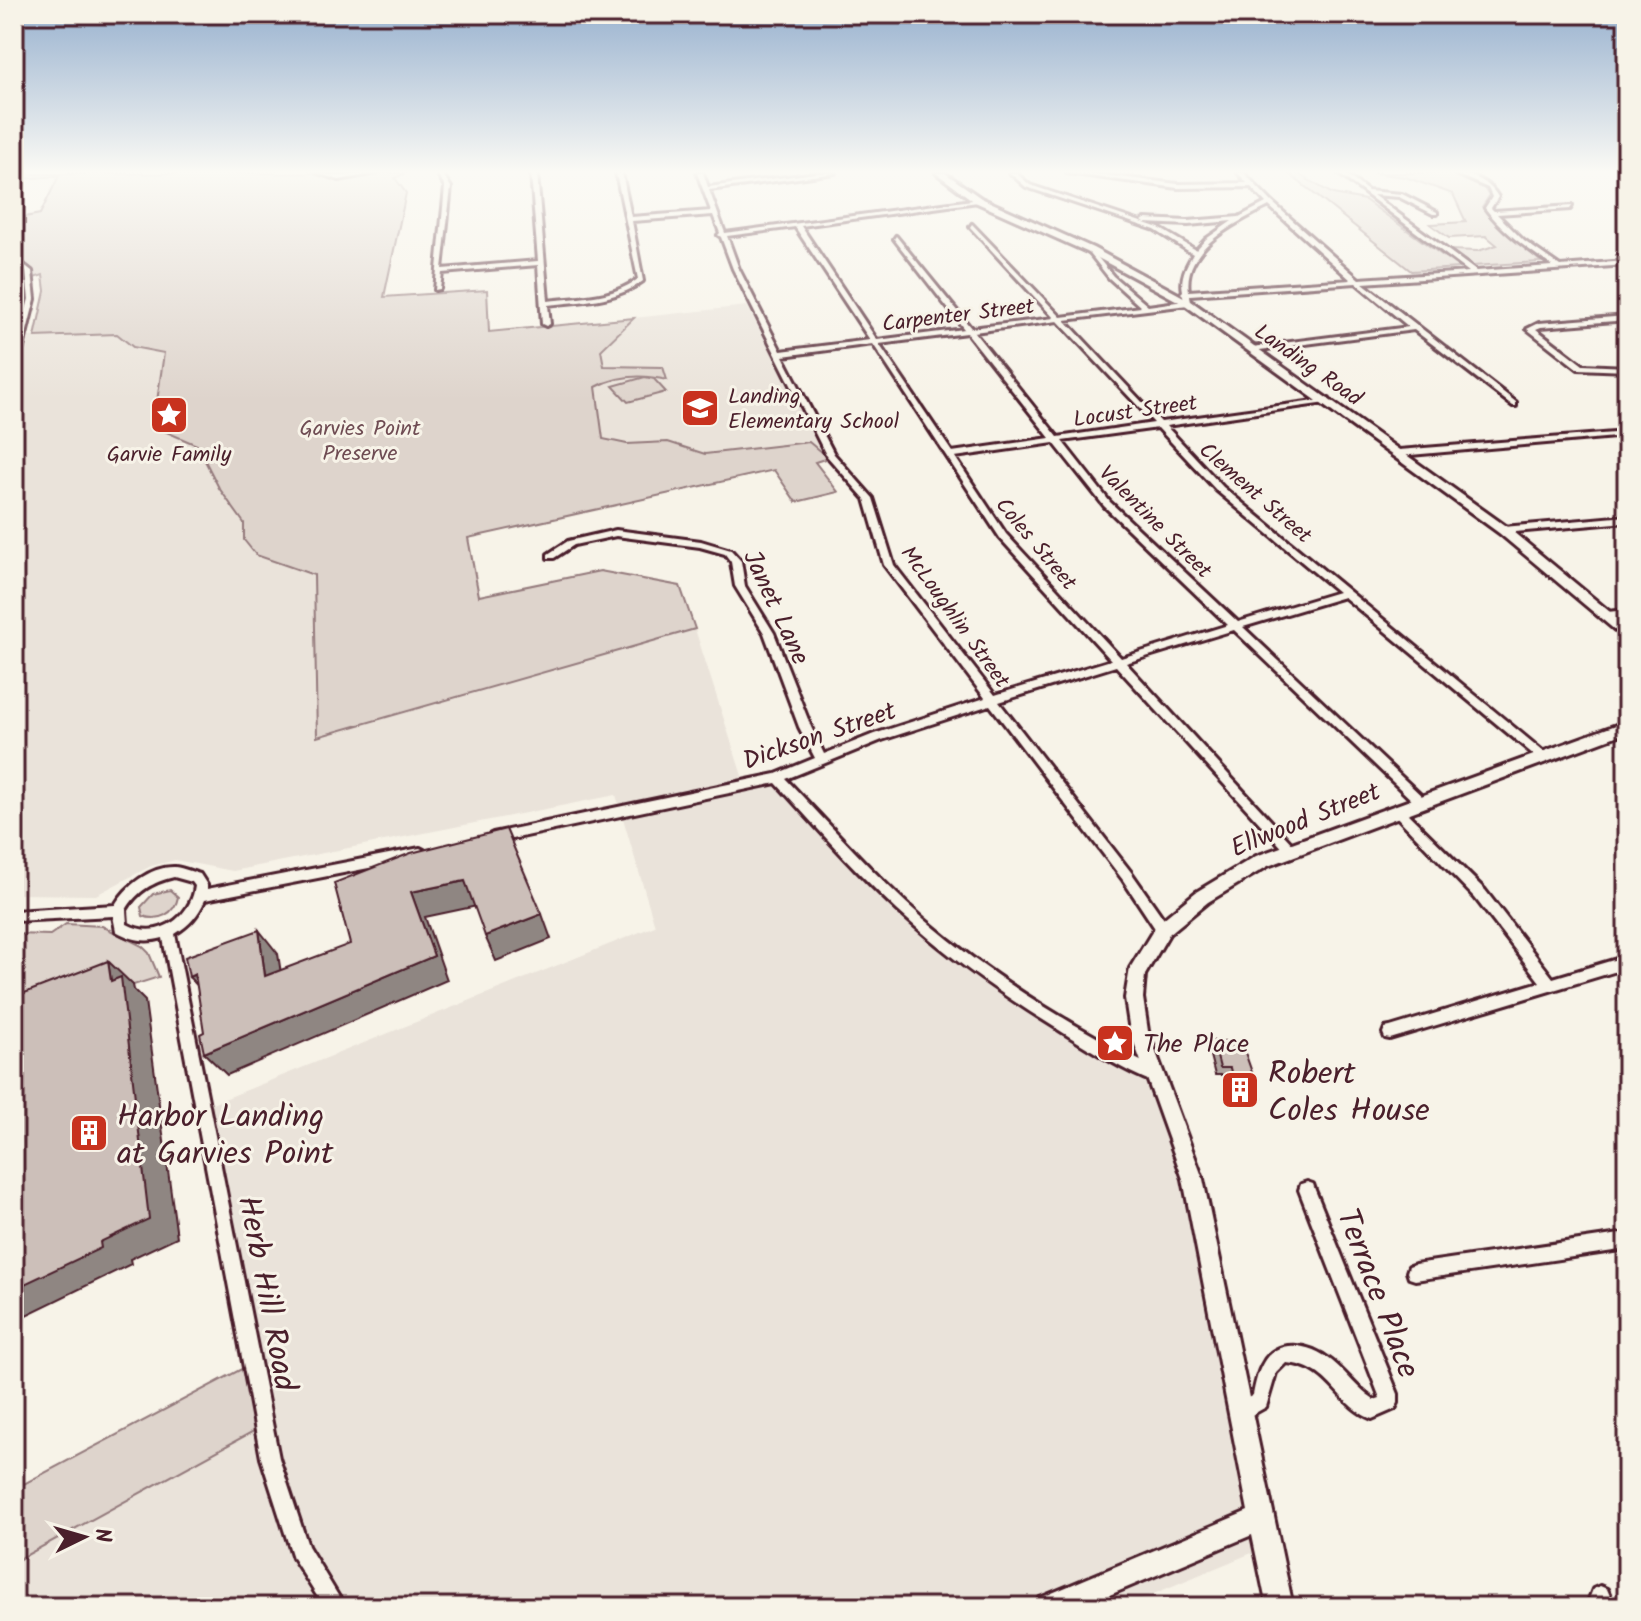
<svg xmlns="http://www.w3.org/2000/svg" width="1641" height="1621" font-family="Kalam,sans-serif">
  <rect width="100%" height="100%" fill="#f7f3e8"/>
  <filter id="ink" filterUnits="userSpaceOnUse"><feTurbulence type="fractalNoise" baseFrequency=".0125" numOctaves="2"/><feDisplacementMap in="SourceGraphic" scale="16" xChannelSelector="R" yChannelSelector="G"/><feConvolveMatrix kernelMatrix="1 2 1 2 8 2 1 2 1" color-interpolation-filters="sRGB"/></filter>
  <g filter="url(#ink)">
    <!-- built -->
    <g fill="#eae3da">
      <polygon points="747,306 828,458 613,506 586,323"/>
      <polygon points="117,334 133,347 165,353 154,422 157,428 197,445 219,488 244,523 244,540 256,555 314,575 317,737 695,629 743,779 772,772 937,942 1151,1081 1188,1178 1259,1550 1122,1607 14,1607 14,1562 262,1426 202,1108 655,926 616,795 233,871 175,860 151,866 96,895 14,894 14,368 22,337"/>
    </g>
    <!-- green -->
    <g fill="#ded4cc" stroke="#947a7c" stroke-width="2">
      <path d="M406 173 395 178 406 193 384 297 487 290 489 332 634 318 601 350 604 366 663 367 667 380C642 374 618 375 596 387L603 439 627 444 668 442 705 454 809 442 828 458 815 462 838 492 796 502 774 470 468 538 479 596 600 571 680 586 695 629 317 737 314 575 256 555 244 540V523L219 488 197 445 157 428 154 422 164 353 133 347 117 334 35 337 45 291 43 275 28 280 27 319 14 321V219L40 214 59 176 21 179 28 174Z"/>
      <polygon points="1288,173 1296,173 1333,194 1365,200 1460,268 1411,271"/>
      <polygon points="1373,173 1446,173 1481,184 1489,196 1482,207 1487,214 1541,262 1472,266 1451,250 1478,251 1497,245 1486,236 1449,238 1430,224 1466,222 1453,194 1405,177"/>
      <polygon points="645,377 654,379 666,392 628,402 613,386"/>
      <path d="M170 890 178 897C175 914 158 922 143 916L141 907 153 894Z"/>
      <polygon points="66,924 102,926 142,946 149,953 159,977 14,1023 14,934 50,935"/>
      <polygon points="251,1364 263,1426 14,1562 14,1489"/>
    </g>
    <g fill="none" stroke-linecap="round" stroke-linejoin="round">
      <!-- minor casing -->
      <g stroke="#4a1f2b" stroke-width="6">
        <g id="minor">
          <polygon points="317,173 339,176 376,173 339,180"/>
          <path d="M437 173H442L451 187 442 269 538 261 531 173H537L548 301C579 297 611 299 638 279L616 173H622L631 217 711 211 697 173H703L708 187 816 173H835L709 190 725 233 980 199 978 202 801 226 877 340 964 329 894 239 896 236 971 328 1054 318 970 227 972 224 1061 317 1141 307 1109 278 1087 250 1090 248 1113 276 1148 306 1184 301 1183 295 1181 293 1183 291C1180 277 1186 266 1193 254L1155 230 1026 187 1010 173H1016L1030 185 1159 228 1196 250 1206 239 1232 221 1188 225 1145 223 1142 221 1145 219 1188 221 1239 217 1266 203 1251 187 1178 188 1067 173H1087L1178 184 1247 183 1238 173H1244L1272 202 1359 279 1469 272 1338 173H1344L1368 191 1402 194 1437 212V214H1433L1399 197 1373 195 1476 271 1552 266C1528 249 1503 232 1485 208L1492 197 1488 188 1454 173C1471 173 1490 182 1498 197L1491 208 1494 211 1572 206 1570 209 1497 214 1524 241 1560 266 1627 261V265L1363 283 1516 402V406H1513L1414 330 1252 351 1248 349 1252 347 1409 327 1356 283 1190 295 1191 303 1188 305 1065 320 1161 422 1329 399V403H1326L1166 426 1223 487 1550 757 1544 761 1540 760 1344 597 1243 627 1425 799 1427 802 1425 805H1417L1234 630 1126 663 1295 847 1297 850 1295 853H1287L1116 666 999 702 1131 872 1168 925 1170 929 1168 933 1163 935 1158 933 1123 880 990 705 882 740 786 779C831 826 875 876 924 919 995 980 1077 1029 1160 1071L1162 1076 1160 1081 1155 1083C1122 1070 1089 1049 1059 1030 1009 999 960 966 916 927 865 883 821 832 776 783L493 843 489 841 487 838 489 835 493 833 776 774 815 758 799 727 764 633 735 586 731 562 725 554 700 547 616 536 574 545 554 558H548V554L568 541 616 530 701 541 731 550 741 561 745 586 774 633 811 727 824 754 874 734 985 698 884 565 865 499 826 455 733 269 721 237 718 235 720 233 713 215 632 221 643 281C615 302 581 301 548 305L550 324 546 326 542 324 538 265 442 273 440 289 435 290 445 187ZM1269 206 1351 280 1189 291C1182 247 1238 222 1269 206ZM795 227 870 340 781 351 739 269 727 236ZM1058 321 1154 423 1058 437 974 332ZM967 333 1050 438 952 452 879 344ZM873 344 1000 538 1111 660 995 695 894 565 873 498 834 454 783 356ZM1158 428 1217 491 1338 592 1238 622 1110 502 1062 441ZM1054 443 1104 506 1228 625 1121 658 1006 534 955 457Z"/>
          <polygon points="14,257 32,271 35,299 18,367 14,369 14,353 29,299 26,272 14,262"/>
          <polygon points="1627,316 1627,320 1541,327 1536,329 1583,365 1627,367 1627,371 1578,369 1527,329 1539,323"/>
          <polygon points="1627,432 1627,436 1399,456 1395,453 1399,450"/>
          <polygon points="1627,516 1627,522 1503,533 1498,530 1503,527"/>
          <polygon points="1627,610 1627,616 1607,618 1602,615 1607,612"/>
          <polygon points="1397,805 1401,807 1485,890 1553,978 1627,956 1627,968 1390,1039 1385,1038 1383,1033 1385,1028 1390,1027 1540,982 1475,898 1393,813 1391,810 1393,807"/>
          <path d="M420 848 424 850 426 853 424 856 420 858 205 900C198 915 190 925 175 934L279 1458 308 1546 345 1607H324L293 1558 261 1458 163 938C145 943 132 940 116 931L113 916 14 921V911L115 905C126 886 151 866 175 867 183 868 193 872 200 874L207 885V889ZM174 877 192 882 195 886C191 918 157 941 127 924L126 910C137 891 153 882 174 877Z"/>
          <path d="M1307 1182 1313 1184 1315 1190 1398 1394V1403L1395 1409 1372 1419C1335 1404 1332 1366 1286 1363L1276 1373 1266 1407 1241 1421 1235 1418 1232 1412 1235 1406 1253 1395C1255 1385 1257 1374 1262 1365 1276 1336 1311 1344 1332 1361 1347 1373 1357 1389 1374 1400L1380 1398 1299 1190 1301 1184Z"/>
          <polygon points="1627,1233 1627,1249 1415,1280 1409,1278 1407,1272 1409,1266 1415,1264"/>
          <polygon points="1600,1586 1607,1589 1610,1596 1606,1607 1586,1607 1593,1589"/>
        </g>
      </g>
      <!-- tertiary casing -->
      <g stroke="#4a1f2b" stroke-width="6">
        <g id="tertiary">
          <polygon points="936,173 945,173 981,198 1093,248 1191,301 1507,527 1627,626 1627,637 1622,636 1499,533 1185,305 1087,252 975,202"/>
          <polygon points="1627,721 1627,732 1268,866 1208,902 1169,934 1145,975 1143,998 1148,1031 1203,1179 1293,1607 1267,1607 1252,1535 1081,1607 1036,1607 1040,1598 1248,1511 1183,1179 1130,1031 1125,998 1130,968 1157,924 1196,892 1256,856"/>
        </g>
      </g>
      <!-- minor -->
      <use href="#minor" fill="#f7f3e8" fill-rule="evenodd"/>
      <!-- tertiary -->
      <use href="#tertiary" fill="#f7f3e8" fill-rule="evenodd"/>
    </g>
    <!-- wall -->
    <polygon fill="#afa49f" stroke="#4a1f2b" stroke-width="2" points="1213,1041 1261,1098 1255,1105 1232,1104 1225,1075 1215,1075 1208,1048"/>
    <!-- shaded-wall -->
    <g fill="#8f8682" stroke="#4a1f2b" stroke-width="2">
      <polygon points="465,881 477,906 425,917 447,980 227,1075 204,1053 434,956 411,892"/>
      <polygon points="542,914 551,939 496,961 485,936"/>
      <polygon points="259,930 278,954 285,999 265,976"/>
      <polygon points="108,961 133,985 134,990 145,1001 177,1237 130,1259 131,1264 14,1321 14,1289 100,1242 111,981"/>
      <polygon points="195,974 211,1000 189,977"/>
    </g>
    <!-- building -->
    <g fill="#ccbfb9" stroke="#4a1f2b" stroke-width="2">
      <polygon points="506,829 542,914 485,936 465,881 411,892 434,956 204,1053 200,1034 204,1032 195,974 189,977 185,957 259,930 265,976 350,944 334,883 411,853"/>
      <polygon points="108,961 111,981 121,977 149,1219 100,1242 101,1248 14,1289 14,997"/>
      <polygon points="1213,1041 1241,1041 1261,1098 1238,1097 1230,1068 1220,1068"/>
    </g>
  </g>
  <!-- sky -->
  <linearGradient id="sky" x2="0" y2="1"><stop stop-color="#96b0ce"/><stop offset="0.43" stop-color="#fbfaf5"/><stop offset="1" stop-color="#fbfaf5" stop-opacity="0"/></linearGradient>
  <rect width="1641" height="400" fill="url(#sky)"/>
  <!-- icons -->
  <defs>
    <g id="school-square" transform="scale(2)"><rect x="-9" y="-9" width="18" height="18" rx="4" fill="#c8321e" stroke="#f7f3e8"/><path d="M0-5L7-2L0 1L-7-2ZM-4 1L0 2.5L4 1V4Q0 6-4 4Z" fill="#fff"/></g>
    <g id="sight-square" transform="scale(2)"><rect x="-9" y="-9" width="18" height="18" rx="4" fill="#c8321e" stroke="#f7f3e8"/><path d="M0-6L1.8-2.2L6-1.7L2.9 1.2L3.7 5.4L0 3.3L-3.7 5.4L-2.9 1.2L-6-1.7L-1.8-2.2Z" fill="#fff"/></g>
    <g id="building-square" transform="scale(2)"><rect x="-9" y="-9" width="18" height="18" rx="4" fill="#c8321e" stroke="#f7f3e8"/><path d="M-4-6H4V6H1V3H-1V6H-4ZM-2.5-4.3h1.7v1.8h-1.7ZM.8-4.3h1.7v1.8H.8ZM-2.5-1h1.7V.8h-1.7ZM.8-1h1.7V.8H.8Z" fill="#fff"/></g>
  </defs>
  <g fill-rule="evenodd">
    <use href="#school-square" x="700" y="408"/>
    <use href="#sight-square" x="169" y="415"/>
    <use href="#sight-square" x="1115" y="1043"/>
    <use href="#building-square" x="1240" y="1090"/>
    <use href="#building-square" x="89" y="1133"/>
  </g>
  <g text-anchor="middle" stroke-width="6" stroke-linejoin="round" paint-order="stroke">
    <!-- far-street labels -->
    <g font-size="22" fill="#4a1f2b" stroke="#f7f3e8">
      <text transform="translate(958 314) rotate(-7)" y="8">Carpenter Street</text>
      <text transform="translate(1309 364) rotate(35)" y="8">Landing Road</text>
      <text transform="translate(1135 410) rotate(-8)" y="8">Locust Street</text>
      <text transform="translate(1256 492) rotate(41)" y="8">Clement Street</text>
      <text transform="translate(1156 521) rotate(45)" y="8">Valentine Street</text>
      <text transform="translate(1037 543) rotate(50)" y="8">Coles Street</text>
      <text transform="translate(956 616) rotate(54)" y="8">McLoughlin Street</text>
    </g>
    <!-- far-poi labels -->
    <g font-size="22" fill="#4a1f2b" stroke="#f7f3e8" text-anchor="start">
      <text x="728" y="403">Landing<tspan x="728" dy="25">Elementary School</tspan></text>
      <text x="169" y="461" text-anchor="middle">Garvie Family</text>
    </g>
    <!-- far-park labels -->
    <g font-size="22" fill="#6f4c53" stroke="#f7f3e8">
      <text x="360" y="435">Garvies Point<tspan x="360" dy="25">Preserve</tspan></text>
    </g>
    <!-- street labels -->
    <g font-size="26" fill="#4a1f2b" stroke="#f7f3e8">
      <text transform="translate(777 607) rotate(65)" y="9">Janet Lane</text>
      <text transform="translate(819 735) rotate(-19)" y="9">Dickson Street</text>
      <text transform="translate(1305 819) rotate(-22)" y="9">Ellwood Street</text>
    </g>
    <!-- poi labels -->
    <g font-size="26" fill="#4a1f2b" stroke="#f7f3e8" text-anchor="start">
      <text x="1143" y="1052">The Place</text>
    </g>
    <!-- near-poi labels -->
    <g font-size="32" fill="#4a1f2b" stroke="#f7f3e8" text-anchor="start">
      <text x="1268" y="1083">Robert<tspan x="1268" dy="37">Coles House</tspan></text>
      <text x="117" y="1126">Harbor Landing<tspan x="117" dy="37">at Garvies Point</tspan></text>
    </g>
    <!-- near-street labels -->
    <g font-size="32" fill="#4a1f2b" stroke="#f7f3e8">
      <text transform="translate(268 1293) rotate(79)" y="11">Herb Hill Road</text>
      <text transform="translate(1379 1293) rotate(69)" y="11">Terrace Place</text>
    </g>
  </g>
  <!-- margin -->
  <rect width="1641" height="1621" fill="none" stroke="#f7f3e8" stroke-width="48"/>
  <rect x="24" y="24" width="1593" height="1573" fill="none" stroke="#4a1f2b" stroke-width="3" filter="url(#ink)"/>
  <!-- north arrow -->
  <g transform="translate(84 1537) rotate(85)" stroke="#f7f3e8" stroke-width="6" paint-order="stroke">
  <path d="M0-6L14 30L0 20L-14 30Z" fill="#4a1f2b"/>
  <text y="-12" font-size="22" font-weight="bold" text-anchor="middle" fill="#4a1f2b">N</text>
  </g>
</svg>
